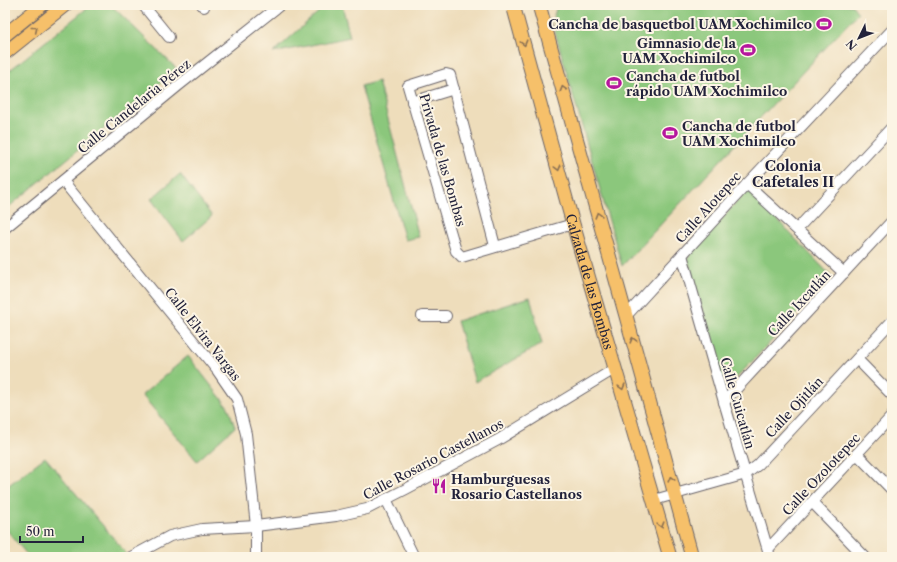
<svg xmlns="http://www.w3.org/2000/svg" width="897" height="562" font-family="'Libre Caslon Text',serif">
  <rect width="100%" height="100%" fill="#fcf5e5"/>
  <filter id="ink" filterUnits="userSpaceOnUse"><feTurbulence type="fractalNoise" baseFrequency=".025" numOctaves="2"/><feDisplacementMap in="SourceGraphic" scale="8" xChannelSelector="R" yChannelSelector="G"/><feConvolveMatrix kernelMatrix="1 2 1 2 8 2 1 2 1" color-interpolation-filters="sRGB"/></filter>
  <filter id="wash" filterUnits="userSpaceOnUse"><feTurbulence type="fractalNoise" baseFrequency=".012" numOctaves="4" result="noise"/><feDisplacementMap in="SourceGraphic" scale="16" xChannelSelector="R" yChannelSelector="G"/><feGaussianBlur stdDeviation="0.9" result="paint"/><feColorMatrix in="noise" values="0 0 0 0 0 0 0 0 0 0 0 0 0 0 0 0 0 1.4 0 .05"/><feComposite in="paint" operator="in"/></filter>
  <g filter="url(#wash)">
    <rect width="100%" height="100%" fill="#edb"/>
    <!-- green -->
    <g fill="#8bc77c" stroke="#56745c">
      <polygon points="91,5 111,5 177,69 5,210 5,74"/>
      <polygon points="326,5 342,5 350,37 273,53"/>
      <polygon points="557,5 852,5 858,13 622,266 555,32 554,16"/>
      <polygon points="378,81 419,237 405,240 361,86"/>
      <polygon points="180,174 212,216 183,241 151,199"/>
      <polygon points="748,189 832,277 725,390 687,258"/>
      <polygon points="530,297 542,344 475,382 457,321"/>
      <polygon points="188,356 228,407 235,427 197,461 142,395"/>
      <polygon points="45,457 126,553 121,557 29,557 5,528 5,488"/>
    </g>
  </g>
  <g filter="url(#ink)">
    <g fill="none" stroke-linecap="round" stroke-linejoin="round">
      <!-- minor casing -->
      <g stroke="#696368" stroke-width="12">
        <g id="minor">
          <polyline points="143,5 169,37"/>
          <polyline points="202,5 204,7"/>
          <polyline points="412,102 454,89"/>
          <polyline points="63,181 217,370 237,399 246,434 256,526 256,557"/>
          <polyline points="747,184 844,273"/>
          <polyline points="5,228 178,86 280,5"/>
          <polyline points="797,229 892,127"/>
          <polyline points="495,246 450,75 446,74 408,86 456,251 462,257 573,224"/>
          <polyline points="682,255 724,402 770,557"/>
          <polyline points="422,316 446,316"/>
          <polyline points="626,316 747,184 892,30"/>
          <polyline points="857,359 892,395"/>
          <polyline points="724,402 892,221"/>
          <polyline points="857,454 892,490"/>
          <polyline points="386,499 414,557"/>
          <polyline points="654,500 746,474 758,465 892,321"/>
          <polyline points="813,503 865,557"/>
          <polyline points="768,549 892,416"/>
          <polyline points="131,557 170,536 202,529 256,526 336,516 367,509 406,489 498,440 616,368"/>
        </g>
      </g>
      <!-- major casing -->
      <g stroke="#696368" stroke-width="15">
        <g id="major">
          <path id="s1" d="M513 5 573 224 670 557"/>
          <polyline points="539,5 626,316 692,557"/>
          <polyline points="5,35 42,5"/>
          <polyline points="5,53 65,5"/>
        </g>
      </g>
      <!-- minor -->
      <use href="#minor" stroke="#fff" stroke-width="10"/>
      <!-- major -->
      <use href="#major" stroke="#f6c06b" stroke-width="13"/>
    </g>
    <!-- one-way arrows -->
    <defs><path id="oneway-chevron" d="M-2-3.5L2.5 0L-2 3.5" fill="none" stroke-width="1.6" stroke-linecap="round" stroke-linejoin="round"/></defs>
    <g stroke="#8c7153">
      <use href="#oneway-chevron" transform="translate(35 29) rotate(-39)"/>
      <use href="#oneway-chevron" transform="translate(524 43) rotate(75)"/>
      <use href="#oneway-chevron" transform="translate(563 89) rotate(-106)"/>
      <use href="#oneway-chevron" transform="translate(558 168) rotate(75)"/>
      <use href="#oneway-chevron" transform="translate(598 215) rotate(-106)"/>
      <use href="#oneway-chevron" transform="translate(633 340) rotate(-105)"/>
      <use href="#oneway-chevron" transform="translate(622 387) rotate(74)"/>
      <use href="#oneway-chevron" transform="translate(671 479) rotate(-105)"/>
      <use href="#oneway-chevron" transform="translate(661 525) rotate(74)"/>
    </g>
  </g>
  <!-- icons -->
  <defs>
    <g id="stadium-bare" transform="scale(1.2)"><path d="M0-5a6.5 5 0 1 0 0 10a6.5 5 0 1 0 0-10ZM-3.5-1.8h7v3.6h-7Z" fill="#b5179e" stroke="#fcf5e5" stroke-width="2.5" paint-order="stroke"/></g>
    <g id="restaurant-bare" transform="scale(1.2)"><path d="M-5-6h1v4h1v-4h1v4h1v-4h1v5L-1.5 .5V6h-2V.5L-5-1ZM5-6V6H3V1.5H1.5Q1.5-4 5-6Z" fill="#b5179e" stroke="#fcf5e5" stroke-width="2.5" paint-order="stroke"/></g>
  </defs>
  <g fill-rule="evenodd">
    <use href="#stadium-bare" x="824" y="24"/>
    <use href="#stadium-bare" x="748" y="50"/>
    <use href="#stadium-bare" x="614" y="83"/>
    <use href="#stadium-bare" x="670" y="133"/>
    <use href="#restaurant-bare" x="439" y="486"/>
  </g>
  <g text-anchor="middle" stroke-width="4" stroke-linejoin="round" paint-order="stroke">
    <!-- poi labels -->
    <g font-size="13" font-weight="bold" fill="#22223b" stroke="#fcf5e5" text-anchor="start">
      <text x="812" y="29" text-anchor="end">Cancha de basquetbol UAM Xochimilco</text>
      <text x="736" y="48" text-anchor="end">Gimnasio de la<tspan x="736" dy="15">UAM Xochimilco</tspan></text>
      <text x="626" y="81">Cancha de futbol<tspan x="626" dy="15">rápido UAM Xochimilco</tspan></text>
      <text x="682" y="131">Cancha de futbol<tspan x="682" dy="15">UAM Xochimilco</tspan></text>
      <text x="451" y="484">Hamburguesas<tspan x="451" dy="15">Rosario Castellanos</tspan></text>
    </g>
    <!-- street labels -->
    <g font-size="13" fill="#22223b" stroke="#fcf5e5">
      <text transform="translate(134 106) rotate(-39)" y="5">Calle Candelaria Pérez</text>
      <text transform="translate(443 160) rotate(74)" y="5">Privada de las Bombas</text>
      <text transform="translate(708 207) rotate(-48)" y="5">Calle Alotepec</text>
      <text dy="5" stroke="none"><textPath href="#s1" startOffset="287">Calzada de las Bombas</textPath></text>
      <text transform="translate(799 303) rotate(-47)" y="5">Calle Ixcatlán</text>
      <text transform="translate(203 334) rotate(52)" y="5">Calle Elvira Vargas</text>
      <text transform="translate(738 403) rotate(74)" y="5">Calle Cuicatlán</text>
      <text transform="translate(794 407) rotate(-47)" y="5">Calle Ojitlán</text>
      <text transform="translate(433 459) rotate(-28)" y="5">Calle Rosario Castellanos</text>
      <text transform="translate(821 474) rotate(-47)" y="5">Calle Ozolotepec</text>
    </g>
    <!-- neighbourhood labels -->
    <g font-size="14" font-weight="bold" fill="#22223b" stroke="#fcf5e5">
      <text x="793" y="171">Colonia<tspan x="793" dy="16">Cafetales II</tspan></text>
    </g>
  </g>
  <!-- margin -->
  <rect width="897" height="562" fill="none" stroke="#fcf5e5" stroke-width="20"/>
  <!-- north arrow -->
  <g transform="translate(859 38) rotate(227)" stroke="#fcf5e5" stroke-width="3" paint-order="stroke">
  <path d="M0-3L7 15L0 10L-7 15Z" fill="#22223b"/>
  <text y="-6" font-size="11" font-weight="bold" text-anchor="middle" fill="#22223b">N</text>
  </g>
  <!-- scale -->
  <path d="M20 536v6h63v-6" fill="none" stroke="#22223b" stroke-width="2"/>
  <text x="26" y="536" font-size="12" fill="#22223b" stroke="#fcf5e5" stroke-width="3" paint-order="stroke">50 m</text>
</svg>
